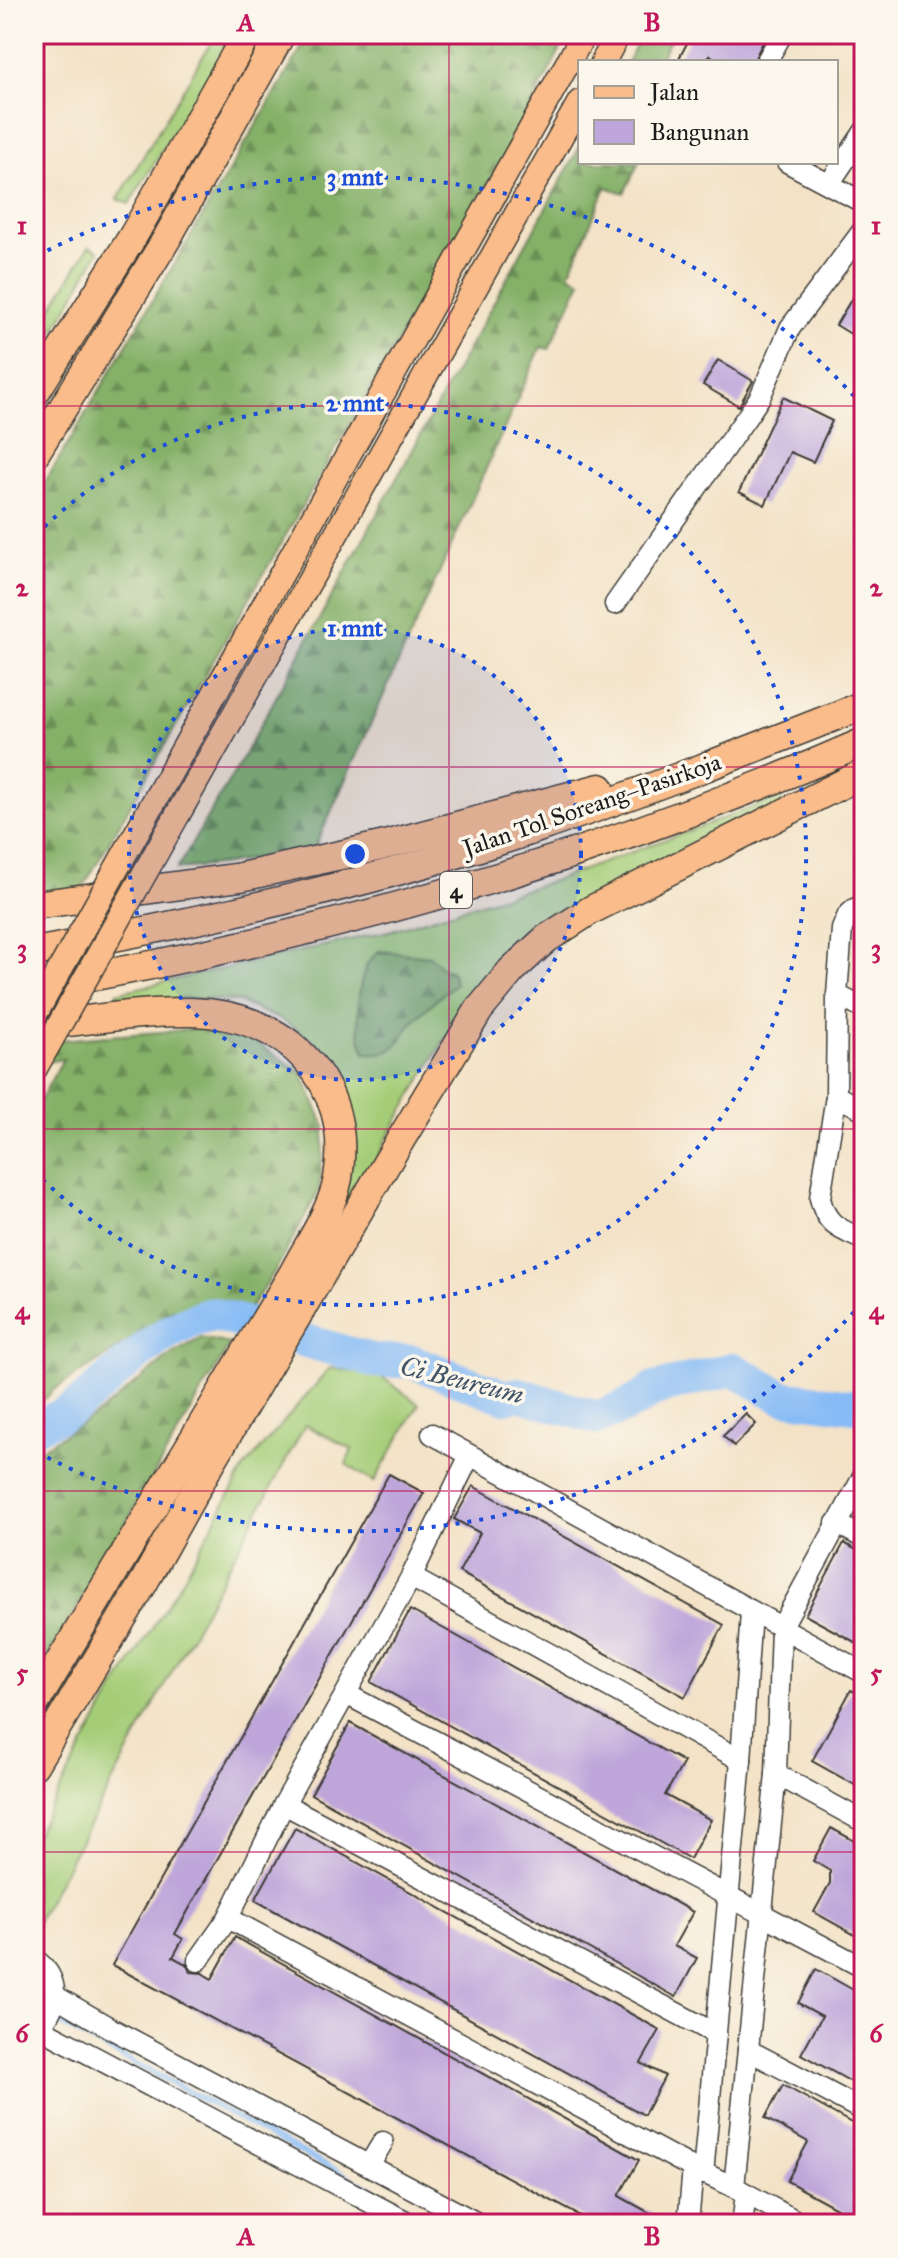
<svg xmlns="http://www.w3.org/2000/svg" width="898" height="2258" font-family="'IM FELL Great Primer',serif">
  <defs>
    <pattern id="forest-firs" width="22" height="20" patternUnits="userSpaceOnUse" patternTransform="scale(2)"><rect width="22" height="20" fill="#84b068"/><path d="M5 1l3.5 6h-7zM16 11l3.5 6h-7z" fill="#6b8e55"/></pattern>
  </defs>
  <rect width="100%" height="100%" fill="#fbf7ec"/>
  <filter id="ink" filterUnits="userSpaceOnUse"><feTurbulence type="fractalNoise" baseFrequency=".0125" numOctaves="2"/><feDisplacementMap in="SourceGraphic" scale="16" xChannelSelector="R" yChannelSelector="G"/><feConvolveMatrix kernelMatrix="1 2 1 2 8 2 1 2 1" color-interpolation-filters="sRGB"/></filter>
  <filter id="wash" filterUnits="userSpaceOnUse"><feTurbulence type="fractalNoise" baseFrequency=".006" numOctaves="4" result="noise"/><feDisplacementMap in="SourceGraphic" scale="32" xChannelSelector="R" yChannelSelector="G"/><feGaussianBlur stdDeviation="1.8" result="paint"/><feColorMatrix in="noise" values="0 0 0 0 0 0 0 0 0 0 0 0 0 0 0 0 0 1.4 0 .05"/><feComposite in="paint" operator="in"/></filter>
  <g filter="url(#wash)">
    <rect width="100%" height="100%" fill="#f3e2c6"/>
    <!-- grass -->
    <g fill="#a5cd78" stroke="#60744a" stroke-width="2">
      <polygon points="216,34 235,34 129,204 118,199"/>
      <polygon points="89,246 99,251 34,367 34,338"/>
      <polygon points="781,797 784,807 500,967 443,1042 387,1138 352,1210 343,1210 344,1195 356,1143 344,1085 316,1043 284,1021 237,1001 182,998 118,1005 116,993 389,931 553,881"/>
      <polygon points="330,1368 379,1375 419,1404 374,1482 346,1464 352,1449 305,1425 34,1927 34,1837 116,1686 183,1579 244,1468"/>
    </g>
    <!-- forest -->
    <g fill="url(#forest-firs)" stroke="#506642" stroke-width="2">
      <polygon points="310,34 568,34 522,125 82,889 34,896 34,501"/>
      <polygon points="642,34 673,34 658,62 627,62"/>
      <polygon points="580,146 580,162 639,162 624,193 606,187 569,274 581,281 549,349 541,347 315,847 226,864 177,869 238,766"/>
      <path d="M379 951 430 956 443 969 452 971 455 984C440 996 425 1008 413 1022 395 1044 399 1055 365 1053 355 1031 356 987 367 965 369 960 375 955 379 951Z"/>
      <polygon points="222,1027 254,1041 302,1073 325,1127 319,1191 278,1266 250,1309 222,1300 170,1311 113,1352 52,1391 34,1410 34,1111 63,1059 34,1064 34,1042"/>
      <polygon points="201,1338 230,1344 34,1680 34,1458 36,1452 96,1415 172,1354"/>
    </g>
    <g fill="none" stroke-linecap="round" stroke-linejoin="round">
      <!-- stream -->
      <polyline stroke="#87bbf5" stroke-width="6" points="57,2022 437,2224"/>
      <!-- river -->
      <path stroke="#87bbf5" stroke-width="34" d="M34 1428C47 1421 62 1417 74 1408 117 1376 159 1325 213 1314L375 1361H411L505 1397 518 1394 598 1418 637 1401 654 1389 733 1369 782 1397 852 1406 864 1405"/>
    </g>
    <g id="blocks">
      <!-- building -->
      <g fill="#bea6da">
        <polygon points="692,34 767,34 753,62 722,62 710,55 706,62 677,62"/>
        <polygon points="864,278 864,342 836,325"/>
        <polygon points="718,360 753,381 739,406 703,385"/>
        <polygon points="783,397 832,421 813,462 790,452 765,505 739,492"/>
        <polygon points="746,1414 756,1424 734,1446 723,1436"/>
        <polygon points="389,1474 424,1493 175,1934 183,1939 173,1957 186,1964 191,1972 202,1973 212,1979 235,1937 639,2160 619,2196 670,2224 595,2224 112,1965"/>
        <polygon points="473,1486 724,1625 685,1697 459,1572 480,1533 454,1519"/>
        <polygon points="844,1543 864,1554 864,1647 805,1615"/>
        <polygon points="410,1610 684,1762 665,1795 711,1820 690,1859 371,1682"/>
        <polygon points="851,1690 864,1697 864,1790 812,1761"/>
        <polygon points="350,1723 693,1912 674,1946 697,1958 676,1997 311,1794"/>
        <polygon points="295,1828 660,2030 641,2063 665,2076 644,2115 255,1900"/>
        <polygon points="831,1828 864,1846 864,1940 814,1912 830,1883 830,1871 813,1861"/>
        <polygon points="816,1969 864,1996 864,2089 801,2054 822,2016 798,2003"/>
        <polygon points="783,2085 864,2130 864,2223 787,2181 808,2142 765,2118"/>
      </g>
    </g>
  </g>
  <g filter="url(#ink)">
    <use href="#blocks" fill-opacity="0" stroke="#3c3a36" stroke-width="2"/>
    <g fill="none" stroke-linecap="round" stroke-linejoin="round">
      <!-- minor casing -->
      <g stroke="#3c3a36" stroke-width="23">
        <g id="minor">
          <polyline points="766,62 782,34"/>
          <polyline points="787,162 864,203"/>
          <polyline points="829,184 864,132"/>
          <polyline points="615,604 748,415 760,397 790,328 864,229"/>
          <path d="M864 910 856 908 848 915 842 929 837 995 836 1096 820 1198C826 1226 840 1229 864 1240"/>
          <polyline points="837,995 864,1009"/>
          <polyline points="836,1096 864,1110"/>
          <polyline points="432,1434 864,1673"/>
          <polyline points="836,1523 864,1538"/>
          <polyline points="411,1577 741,1760"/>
          <polyline points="346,1694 864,1968"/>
          <polyline points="776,1774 864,1822"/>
          <polyline points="284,1804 716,2034"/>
          <polyline points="228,1918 693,2168 734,2187 802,2224"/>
          <path d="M34 1959C60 1975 62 2012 34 2029"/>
          <polyline points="198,1961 228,1918 284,1804 411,1577 469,1457"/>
          <polyline points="55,1996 110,2028 479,2224"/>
          <polyline points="38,2027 411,2224"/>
          <polyline points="748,2050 864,2111"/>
          <polyline points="369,2165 383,2142"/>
          <polyline points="703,2174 741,1760 751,1612"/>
          <polyline points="734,2187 776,1774 781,1628 864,1475"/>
          <polyline points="688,2224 693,2168"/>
          <polyline points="742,2224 746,2194"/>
        </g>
      </g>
      <!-- major casing -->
      <g stroke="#3c3a36" stroke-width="27">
        <g id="major">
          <polyline points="603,62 618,34"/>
          <polyline points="178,814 580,102"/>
          <polyline points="142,823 584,34"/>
        </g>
      </g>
      <!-- highway casing -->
      <g stroke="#3c3a36" stroke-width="31">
        <g id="highway">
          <polyline points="34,394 133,236 247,34"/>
          <polyline points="34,455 166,240 281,34"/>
          <polyline points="34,905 241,877 381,846 600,788"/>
          <path d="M34 952C200 922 375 883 535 829 646 791 755 748 864 705"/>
          <path d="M34 987C319 938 599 858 864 742"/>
          <path d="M34 1026C86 1021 140 1011 192 1012 287 1014 354 1082 338 1178 332 1211 309 1243 294 1272L34 1705"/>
          <polyline points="34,1765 144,1582 206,1471 395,1149 479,1010 512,970 546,939 591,910 864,773"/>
        </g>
      </g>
      <!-- minor -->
      <use href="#minor" stroke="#fff" stroke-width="20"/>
      <!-- major -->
      <use href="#major" stroke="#f9bc8a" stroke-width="24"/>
      <!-- highway -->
      <use href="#highway" stroke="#f9bc8a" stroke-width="28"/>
      <!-- major-bridge casing -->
      <g stroke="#3c3a36" stroke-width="27" stroke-linecap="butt">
        <g id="major-bridge">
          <polyline points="34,1016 142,823"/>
          <polyline points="34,1070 178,814"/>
        </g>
      </g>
      <!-- major-bridge -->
      <use href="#major-bridge" stroke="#f9bc8a" stroke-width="24"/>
    </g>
  </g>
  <!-- grid -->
  <path fill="none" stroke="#c2185b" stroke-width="2" stroke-opacity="0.55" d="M449 34V2224M34 406H864M34 767H864M34 1129H864M34 1491H864M34 1852H864"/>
  <!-- distance rings -->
  <circle cx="355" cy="854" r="226" fill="#1d4ed8" fill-opacity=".12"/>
  <g fill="none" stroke="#1d4ed8" stroke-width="4" stroke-dasharray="4 8">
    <circle cx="355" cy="854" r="226"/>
    <path d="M36 535A451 451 0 1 1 36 1173"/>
    <path d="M862 1303A677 677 0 0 1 37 1452M37 256A677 677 0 0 1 862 405"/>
  </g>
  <g text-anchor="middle" stroke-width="7" stroke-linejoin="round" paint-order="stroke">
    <!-- shield labels -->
    <rect fill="#fbf7ec" stroke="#5f5e5a" stroke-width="2" x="440" y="872" width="32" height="36" rx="6"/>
    <g font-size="22" font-weight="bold" fill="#1c1c1c">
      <text x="456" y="898">4</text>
    </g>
    <!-- street labels -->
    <g font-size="24" fill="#1c1c1c" stroke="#fbf7ec">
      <text transform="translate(592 805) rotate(-19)" y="8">Jalan Tol Soreang–Pasirkoja</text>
    </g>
    <!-- water labels -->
    <g font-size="26" font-style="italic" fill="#415468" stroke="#fbf7ec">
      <text transform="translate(462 1380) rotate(14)" y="9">Ci Beureum</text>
    </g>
  </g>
  <circle cx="355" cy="854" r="12" fill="#1d4ed8" stroke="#fbf7ec" stroke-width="4"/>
  <g font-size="24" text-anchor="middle" font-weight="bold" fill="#1d4ed8" stroke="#fbf7ec" stroke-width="7" stroke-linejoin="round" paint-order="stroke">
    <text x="355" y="185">3 mnt</text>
    <text x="355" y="411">2 mnt</text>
    <text x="355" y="636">1 mnt</text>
  </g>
  <!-- margin -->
  <rect width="898" height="2258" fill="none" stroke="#fbf7ec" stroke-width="88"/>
  <!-- legend -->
  <rect x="578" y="60" width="260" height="104" fill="#fbf7ec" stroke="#a29f99" stroke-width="2"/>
  <rect x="594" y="86" width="40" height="12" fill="#f9bc8a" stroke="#a29f99" stroke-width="2"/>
  <text x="650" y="100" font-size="24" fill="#1c1c1c">Jalan</text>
  <rect x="594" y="120" width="40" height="24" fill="#bea6da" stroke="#a29f99" stroke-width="2"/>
  <text x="650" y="140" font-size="24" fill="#1c1c1c">Bangunan</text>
  <rect x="44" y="44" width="810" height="2170" fill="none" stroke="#c2185b" stroke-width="3"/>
  <g font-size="26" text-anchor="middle" font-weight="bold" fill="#c2185b">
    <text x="246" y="31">A</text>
    <text x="652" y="31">B</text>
    <text x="22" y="234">1</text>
    <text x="876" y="234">1</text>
    <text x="22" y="596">2</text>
    <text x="876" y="596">2</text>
    <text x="22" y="957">3</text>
    <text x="876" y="957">3</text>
    <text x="22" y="1319">4</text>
    <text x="876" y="1319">4</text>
    <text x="22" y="1681">5</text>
    <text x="876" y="1681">5</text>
    <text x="22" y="2042">6</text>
    <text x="876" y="2042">6</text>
    <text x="246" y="2245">A</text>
    <text x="652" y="2245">B</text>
  </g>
</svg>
